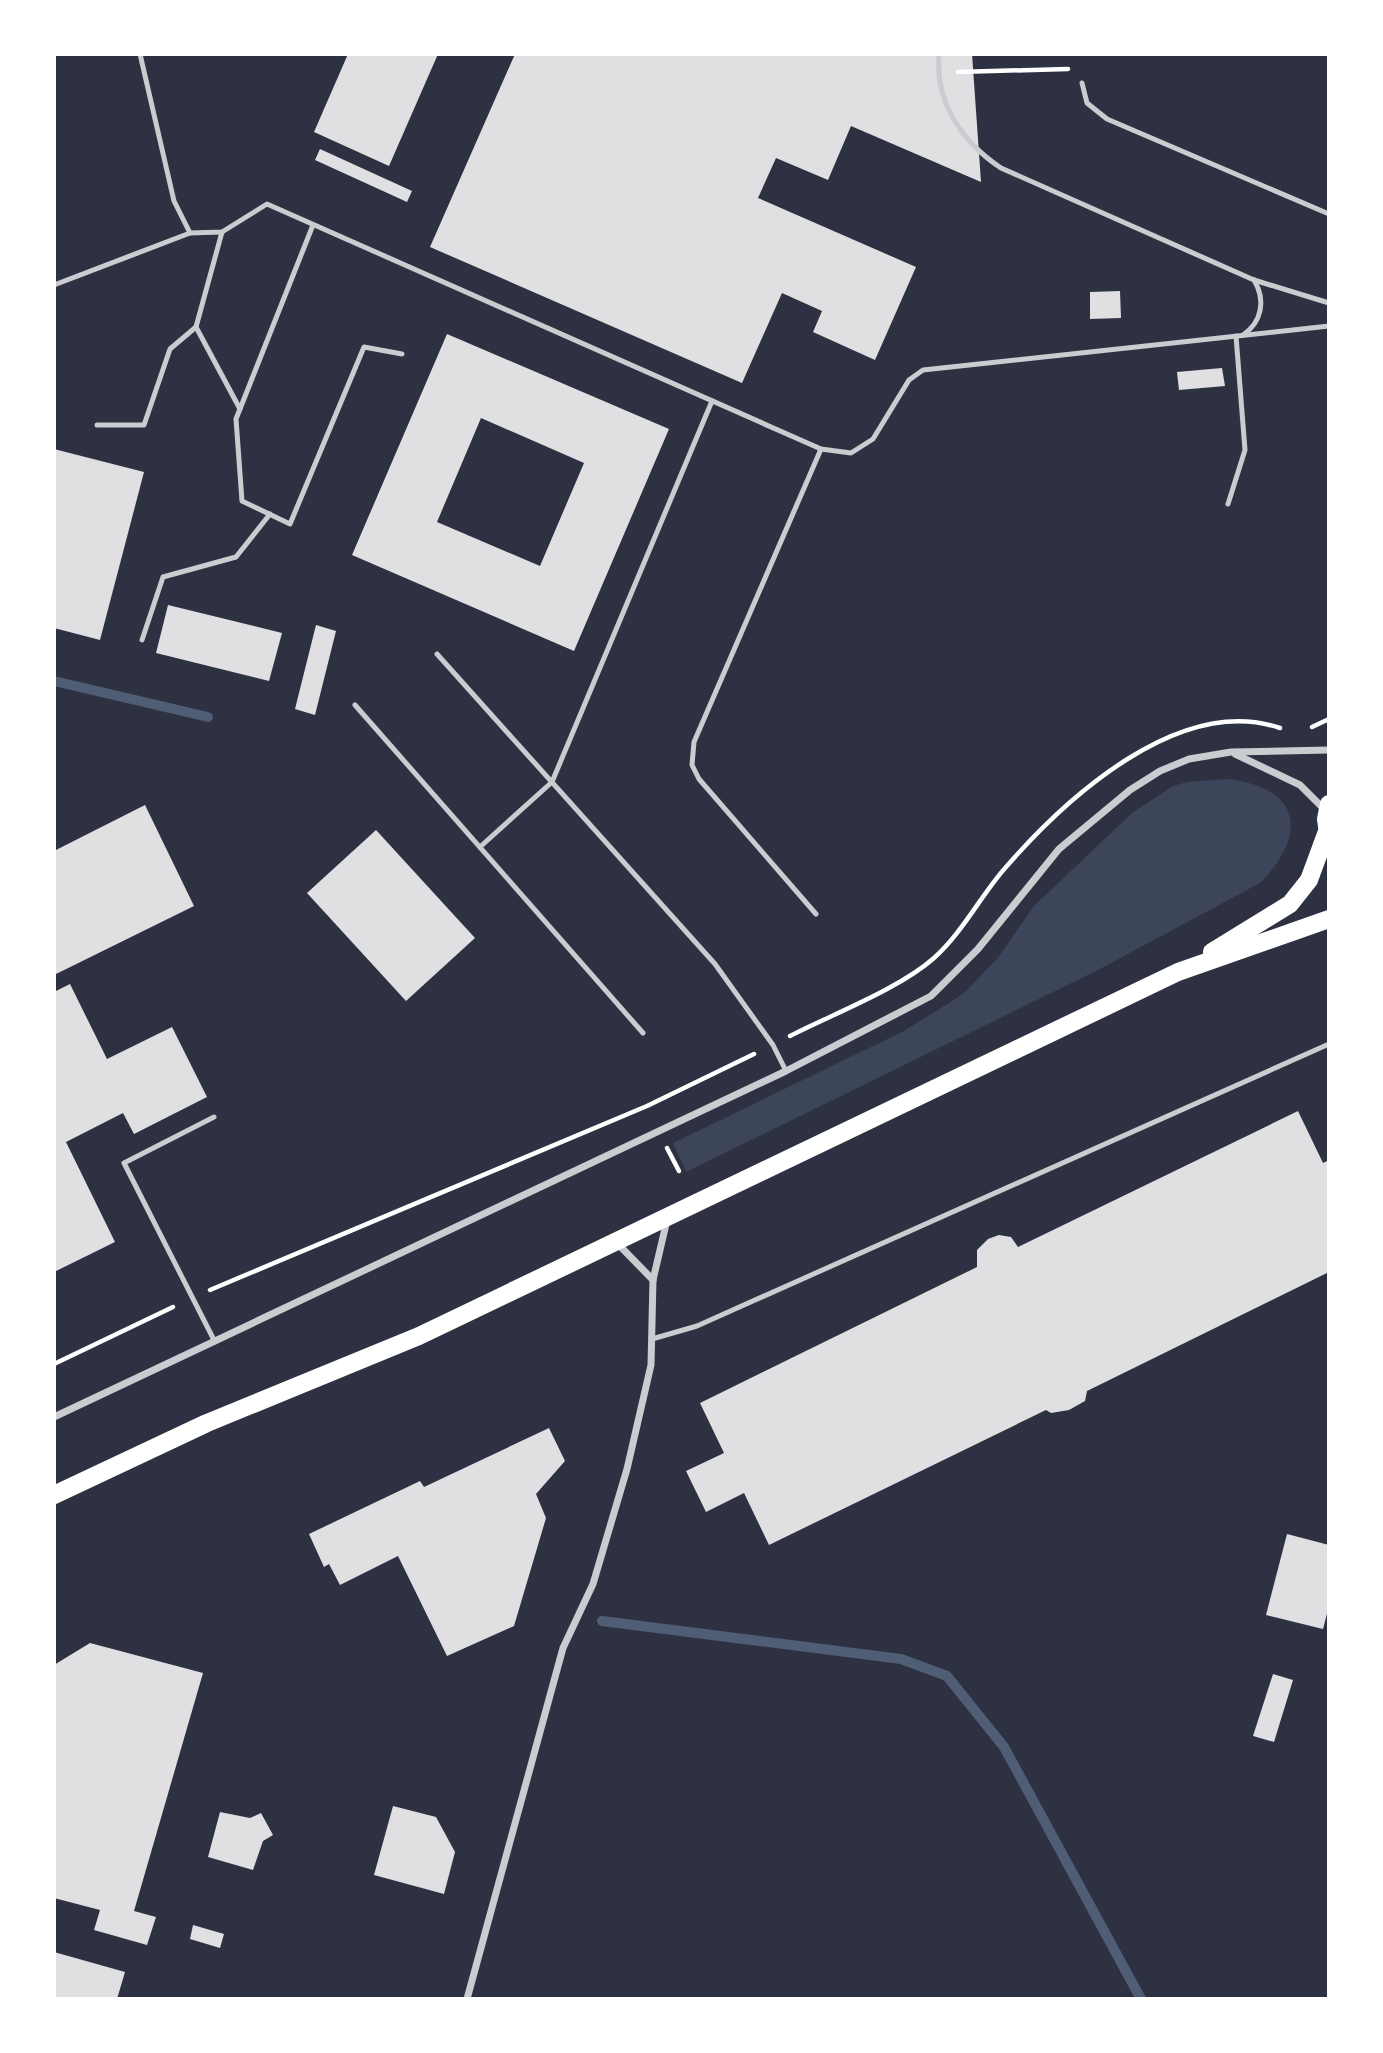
<svg xmlns="http://www.w3.org/2000/svg" width="1383" height="2053" font-family="'PT Sans',sans-serif">
  <rect width="100%" height="100%" fill="#2d3142"/>
  <!-- green -->
  <path fill="#3c4559" d="M1228 779C1302 788 1308 835 1260 883L1100 969 686 1172 673 1143 904 1031 963 994 997 959 1034 906 1132 813 1173 786 1187 782Z"/>
  <g fill="none" stroke-linecap="round" stroke-linejoin="round">
    <!-- stream -->
    <g stroke="#4f5d75" stroke-width="10">
      <polyline points="54,681 208,717"/>
      <polyline points="602,1621 901,1659 947,1676 1004,1747 1141,1999"/>
    </g>
  </g>
  <!-- building -->
  <g fill="#e0e0e3" fill-rule="evenodd">
    <polygon points="348,54 438,54 389,166 314,132"/>
    <polygon points="515,54 972,54 981,182 851,126 828,180 776,158 758,198 916,267 875,360 813,332 822,311 782,293 742,383 430,247"/>
    <polygon points="320,149 412,191 407,202 315,160"/>
    <polygon points="1120,291 1121,318 1090,319 1090,292"/>
    <path d="M447 334 669 429 574 651 352 555ZM481 418 584 463 540 566 437 522Z"/>
    <polygon points="1222,368 1225,386 1179,390 1177,372"/>
    <polygon points="54,449 144,472 100,640 54,628"/>
    <polygon points="168,605 282,633 269,681 156,653"/>
    <polygon points="316,625 336,631 315,715 295,709"/>
    <polygon points="145,805 194,906 54,975 54,851"/>
    <polygon points="376,830 475,938 406,1001 307,893"/>
    <polygon points="70,984 107,1059 172,1027 207,1097 134,1134 123,1113 66,1142 115,1242 54,1272 54,992"/>
    <polygon points="1298,1111 1323,1163 1329,1160 1329,1272 1087,1391 1085,1401 1069,1410 1051,1413 1046,1410 769,1545 744,1493 706,1512 686,1471 724,1453 700,1403 977,1267 977,1250 988,1239 999,1235 1011,1237 1018,1247"/>
    <polygon points="549,1428 565,1461 536,1494 546,1518 514,1626 447,1656 398,1556 340,1585 329,1564 324,1567 309,1534 420,1481 424,1487"/>
    <polygon points="1287,1534 1329,1545 1329,1606 1323,1629 1266,1615"/>
    <polygon points="90,1643 203,1673 134,1911 156,1917 147,1945 94,1930 100,1910 54,1898 54,1665"/>
    <polygon points="1273,1674 1293,1680 1274,1742 1253,1736"/>
    <polygon points="393,1806 436,1817 455,1852 444,1894 374,1875"/>
    <polygon points="220,1812 250,1818 261,1813 273,1835 263,1841 253,1870 208,1857"/>
    <polygon points="193,1925 224,1934 220,1948 190,1939"/>
    <polygon points="54,1952 125,1972 117,1999 54,1999"/>
  </g>
  <g fill="none" stroke-linecap="round" stroke-linejoin="round">
    <!-- path -->
    <g stroke="#fff" stroke-width="4.5">
      <polyline points="958,72 1068,69"/>
      <polyline points="1312,727 1329,719"/>
      <path d="M790 1036C833 1014 899 989 934 958 963 932 981 895 1006 867 1067 797 1180 694 1280 728"/>
      <polyline points="667,1148 679,1171"/>
      <polyline points="210,1290 647,1106 754,1054"/>
      <polyline points="54,1364 173,1307"/>
    </g>
    <!-- service -->
    <g stroke="#caccd0" stroke-width="5">
      <polyline points="140,54 174,201 190,233 222,232 267,204 821,449 851,453 873,439 909,380 923,370 1329,326"/>
      <path d="M939 54C935 103 962 142 1001 168L1254 280 1329 303"/>
      <polyline points="1082,83 1087,103 1107,119 1329,214"/>
      <polyline points="313,225 236,419 242,501 290,524 364,347 402,354"/>
      <polyline points="222,232 196,327 240,409"/>
      <polyline points="54,285 190,233"/>
      <path d="M1243 335C1262 322 1266 300 1254 280"/>
      <polyline points="97,425 144,425 170,349 196,327"/>
      <polyline points="1228,504 1245,450 1236,336"/>
      <polyline points="142,640 163,577 236,557 270,514"/>
      <polyline points="437,654 715,964 773,1045 786,1071"/>
      <polyline points="355,705 643,1033"/>
      <polyline points="480,847 552,782 712,401"/>
      <polyline points="816,914 699,779 692,765 694,742 821,449"/>
      <polyline points="214,1117 124,1163 215,1342"/>
      <polyline points="652,1339 697,1326 1329,1044"/>
    </g>
    <!-- minor -->
    <g stroke="#caccd0" stroke-width="7">
      <polyline points="1235,754 1300,785 1324,809"/>
      <polyline points="617,1243 653,1280"/>
      <polyline points="54,1417 786,1071 931,996 978,949 1059,849 1130,790 1160,771 1189,759 1231,752 1329,750"/>
      <polyline points="467,1999 563,1648 593,1584 627,1469 651,1365 653,1280 667,1220"/>
    </g>
    <!-- primary -->
    <g stroke="#fff" stroke-width="18">
      <polyline points="1329,804 1326,819 1329,841"/>
      <polyline points="1212,952 1290,904 1309,880 1326,834"/>
      <polyline points="54,1495 207,1423 419,1336 1178,972 1329,919"/>
    </g>
  </g>
  <!-- border -->
  <rect width="1383" height="2053" fill="none" stroke="#ffffff" stroke-width="112"/>
</svg>
